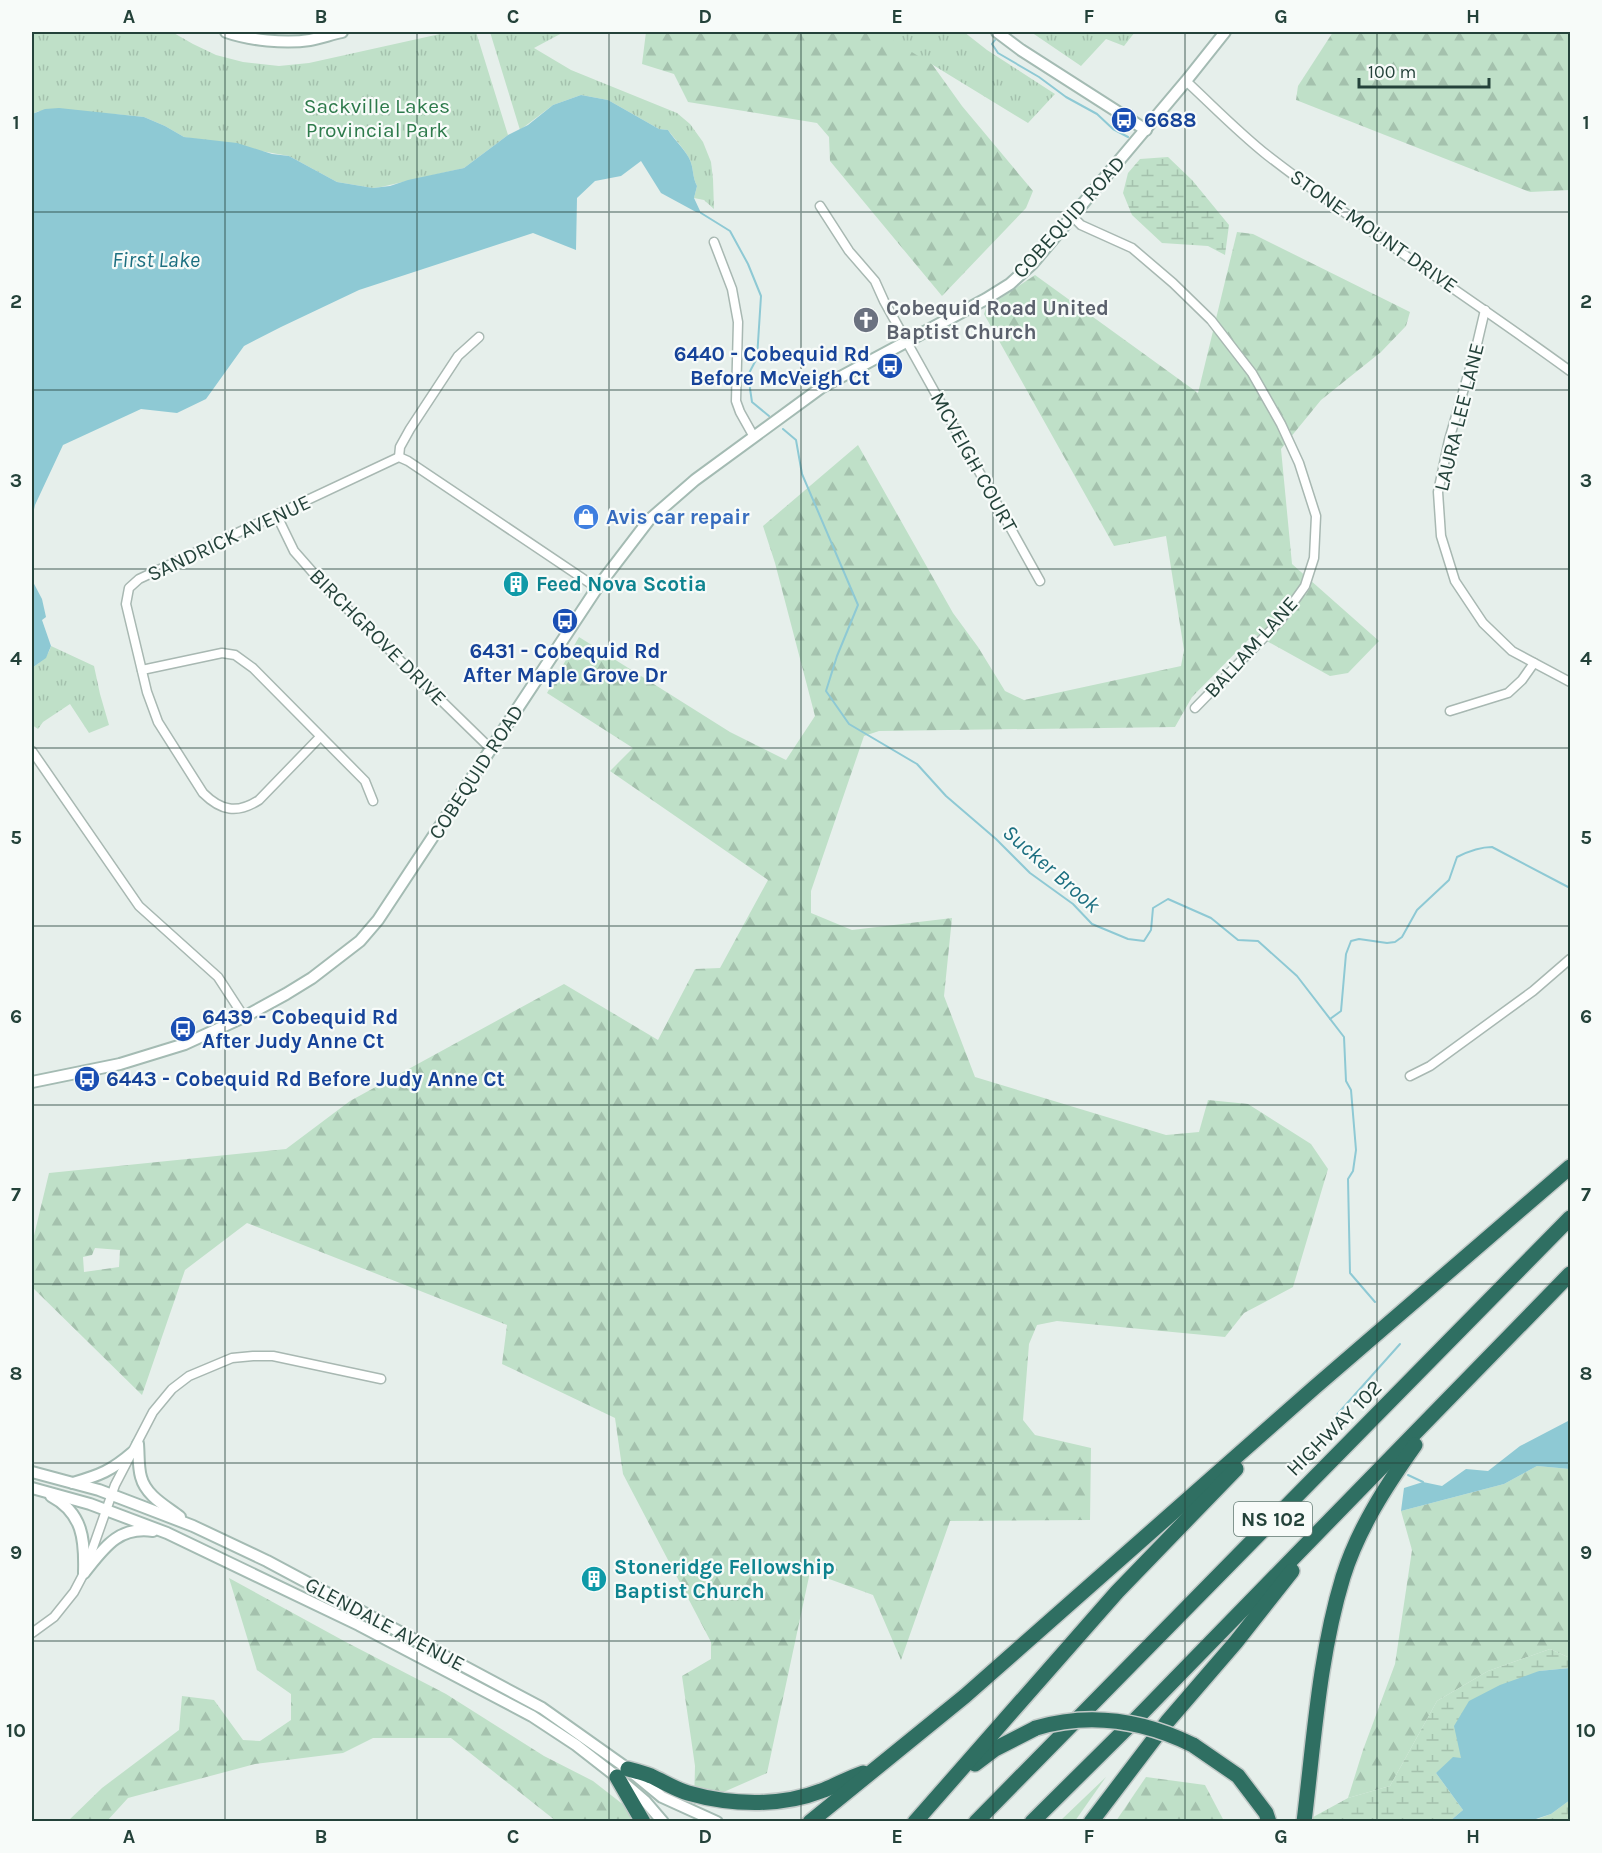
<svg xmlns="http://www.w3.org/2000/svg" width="1602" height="1853" font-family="Karla,sans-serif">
  <defs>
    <pattern id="forest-firs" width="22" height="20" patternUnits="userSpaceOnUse" patternTransform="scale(1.5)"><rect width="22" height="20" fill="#bfe0c8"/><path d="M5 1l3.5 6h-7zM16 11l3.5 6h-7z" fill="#a4c1ad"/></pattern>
    <pattern id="wetland-marsh" width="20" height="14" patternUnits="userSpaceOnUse" patternTransform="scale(1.5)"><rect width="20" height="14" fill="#bfe0c8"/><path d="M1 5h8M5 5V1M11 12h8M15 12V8" fill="none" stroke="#a4c1ad"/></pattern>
    <pattern id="park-tufts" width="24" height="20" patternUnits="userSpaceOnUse" patternTransform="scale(1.5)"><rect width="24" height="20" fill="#bfe0c8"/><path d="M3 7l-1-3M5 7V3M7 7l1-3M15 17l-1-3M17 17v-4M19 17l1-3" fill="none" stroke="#a4c1ad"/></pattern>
  </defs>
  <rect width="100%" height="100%" fill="#e6efeb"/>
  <!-- forest -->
  <g fill="url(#forest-firs)" fill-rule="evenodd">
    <polygon points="646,32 909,32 962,106 1033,191 1026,208 942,296 830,161 829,137 817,123 688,102 674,74 642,64"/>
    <polygon points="1333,32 1570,32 1570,190 1530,192 1296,100 1298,86"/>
    <path d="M1237 232 1253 234 1410 312 1406 326 1381 352 1321 400 1281 449 1292 564 1379 641 1348 673 1330 676 1254 634 1192 697 1175 727 879 731 864 736 811 891V913L852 930 952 918 944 996 975 1077 1166 1135 1199 1132 1208 1100 1248 1104 1311 1144 1328 1169 1293 1287 1244 1313 1225 1337 1057 1321 1037 1325 1029 1344 1023 1420 1035 1435 1091 1448 1090 1520 950 1521 901 1660 873 1595 810 1572 767 1773 694 1805 695 1766 682 1676 711 1659V1642L623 1474 615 1418 502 1364 507 1325 247 1223 185 1270 142 1395 32 1287V1244L49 1173 286 1149 350 1101 564 984 658 1040 695 969 720 968 768 880 610 771 633 748 547 693 579 637 730 732 786 760 815 716 775 563 763 526 858 445 953 613 978 647 1005 691 1024 700 1181 666 1184 650 1166 536 1114 546 984 314 986 308 1035 275 1198 393ZM95 1248 120 1250 119 1267 84 1272 83 1257 92 1255Z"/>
    <polygon points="1537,1466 1570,1469 1570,1658 1550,1649 1488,1671 1437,1701 1390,1786 1348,1798 1363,1750 1395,1664 1412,1550 1401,1511 1504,1484"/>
    <polygon points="229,1578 344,1641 446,1694 544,1756 593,1781 625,1806 633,1821 556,1821 451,1738 373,1738 343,1753 255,1764 128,1798 107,1821 67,1822 102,1788 179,1730 182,1696 214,1700 243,1740 260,1741 291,1720 291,1694 257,1670"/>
    <polygon points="1106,1777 1075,1821 1060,1821"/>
    <polygon points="1146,1777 1205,1785 1224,1821 1116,1821"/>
  </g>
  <!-- wetland -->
  <g fill="url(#wetland-marsh)">
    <polygon points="1168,157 1192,180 1229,225 1225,255 1208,246 1162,243 1132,215 1123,193 1128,173 1140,159"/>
    <polygon points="1550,1649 1570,1658 1570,1668 1539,1671 1462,1759 1436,1773 1463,1810 1450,1821 1304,1822 1348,1798 1390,1786 1437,1701 1488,1671"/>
    <polygon points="1570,1800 1570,1821 1530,1822 1551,1814"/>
  </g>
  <!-- park -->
  <g fill="url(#park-tufts)">
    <polygon points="32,32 172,32 193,44 216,55 243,62 279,66 309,63 449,32 476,32 508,135 464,168 381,187 373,188 337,182 289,156 184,137 165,126 144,117 114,114 39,111 32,114"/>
    <path d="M490 32H564L534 48 571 70 677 113 690 124 703 142 711 162 713 179 714 209 704 200 694 198 697 186C692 177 694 167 689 158 684 149 675 139 668 130L659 129 608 100 581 95 553 105 520 130Z"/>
    <polygon points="879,32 964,32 987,50 1055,94 1028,123"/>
    <polygon points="1031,32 1135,32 1124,46 1106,39 1081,66"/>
    <path d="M51 646 94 666 100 694 109 725 89 733 70 704 43 722 38 729 32 725V668C41 662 48 657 51 646Z"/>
  </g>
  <!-- water -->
  <g fill="#8ec9d4">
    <path d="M581 95 608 100 659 129 668 130C674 139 684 149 689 158 694 167 692 177 697 186L694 198 701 213 696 212 661 193 641 161 621 176 595 181 577 198 576 250 533 233 359 290 281 327 244 346 206 399 177 413 141 409 63 445 35 505 32 519V114L45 109 59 108 144 117 165 126 184 137 237 143 272 154 289 156 337 182 373 188 390 186 408 180 464 168 508 135 528 125 553 105Z"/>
    <polygon points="32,580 42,599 46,617 42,620 51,646 46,658 32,668"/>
    <polygon points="1568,1421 1570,1422 1570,1469 1537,1466 1504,1484 1401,1511 1404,1488 1423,1482 1442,1486 1466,1469 1488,1471 1520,1446"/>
    <polygon points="1570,1668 1570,1800 1551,1814 1530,1821 1450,1821 1463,1810 1436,1773 1453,1757 1461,1758 1454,1726 1469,1701 1500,1685 1539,1671"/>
  </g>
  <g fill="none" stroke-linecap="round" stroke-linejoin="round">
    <!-- stream -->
    <g stroke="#8ec9d4" stroke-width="2">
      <polyline points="995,40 992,44 998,53 1039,77 1066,97 1097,114 1113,129 1128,137"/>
      <polyline points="701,213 730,231 748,264 761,296 757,358 748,375 752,402 769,416"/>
      <polyline points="783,429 796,440 802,474 858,605 837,656 826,691 849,724 917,764 946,796 996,839 1030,873 1073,904 1092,924 1128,939 1144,941 1151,930 1153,908 1168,899 1211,918 1238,940 1258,941 1297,976 1344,1037 1346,1081 1351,1090 1356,1150 1353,1171 1348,1179 1350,1273 1375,1302"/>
      <path d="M1330 1019 1341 1011 1346 954 1351 941 1359 939 1387 943 1395 942 1402 937 1417 910 1449 880 1457 857C1469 851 1479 847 1492 847L1570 888"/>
      <polyline points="1340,1431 1332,1427 1334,1418 1400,1344"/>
      <polyline points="1408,1475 1423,1482"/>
    </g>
    <!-- street casing -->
    <g stroke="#a8b8b2" stroke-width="11">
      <g id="street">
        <path d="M1186 81C1213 106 1238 132 1267 155 1365 231 1470 298 1570 371"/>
        <polyline points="820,206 849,251 875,281 884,301 1040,581"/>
        <polyline points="1073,217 1081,225 1132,248 1173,283 1211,320 1252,373 1281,424 1299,463 1316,516 1314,558 1305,586 1280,621 1195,708"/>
        <polyline points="714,242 732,289 738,322 736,401 740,412 754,437"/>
        <polyline points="1485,310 1477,344 1449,440 1438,492 1441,536 1455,581 1483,623 1512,651 1570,682"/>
        <polyline points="399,457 400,447 410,429 458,356 479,337"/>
        <polyline points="277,516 294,551 331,593 491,749"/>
        <polyline points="142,670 222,653 235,655 253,668 365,781 373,801"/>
        <polyline points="1450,711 1508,693 1522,680 1534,663"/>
        <path d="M320 737 259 800C237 814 221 811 203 793L158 722 147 692 126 604 129 588 139 579 399 457 408 461 597 588"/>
        <polyline points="32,751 139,906 218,977 244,1017"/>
        <polyline points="1410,1076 1430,1066 1533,991 1570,959"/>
        <polyline points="32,1633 54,1617 74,1592 84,1573 115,1485 153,1412 172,1389 189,1376 232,1358 253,1356 273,1356 381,1379"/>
      </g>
    </g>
    <!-- secondary casing -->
    <g stroke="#a4bbb3" stroke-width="14">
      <g id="secondary">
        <path d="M226 32C249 40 285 44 310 40 321 38 332 34 342 32"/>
        <polyline points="997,32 1021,50 1146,130"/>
        <polyline points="32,1082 120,1064 185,1044 244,1017 286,994 312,978 360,941 378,920 597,588 649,520 695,480 822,387 986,299 1010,284 1033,263 1186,81 1225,32"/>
        <path d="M138 1444C139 1455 138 1467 141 1477 146 1496 166 1506 180 1517"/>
        <polyline points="32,1472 99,1490 141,1506 193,1526 267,1561 542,1708 628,1769 662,1797 717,1822"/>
        <path d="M73 1483C100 1475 111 1471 133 1452"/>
        <polyline points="32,1488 90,1504 167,1533 359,1625 532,1716 576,1745 617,1777 645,1801 663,1822"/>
        <path d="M51 1496C83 1513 85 1540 84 1573"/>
        <path d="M84 1573C104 1548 118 1526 153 1531"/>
      </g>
    </g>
    <!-- highway casing -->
    <g stroke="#c2cac8" stroke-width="18">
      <g id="highway">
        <polyline points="1193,1745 1238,1776 1266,1813 1269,1822"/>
        <polyline points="975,1764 995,1749 1036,1728"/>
        <path d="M628 1769C636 1771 644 1773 651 1776 664 1782 675 1789 688 1793 730 1805 780 1807 821 1791 835 1786 848 1778 863 1773"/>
        <polyline points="617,1777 643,1822"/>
        <polyline points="810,1822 965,1696 1315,1387 1570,1167"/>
        <polyline points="915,1822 1117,1592 1236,1469"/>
        <polyline points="976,1822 1570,1218"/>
        <polyline points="1032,1822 1138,1717 1570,1274"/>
        <polyline points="1091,1822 1167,1722 1236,1642 1292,1571"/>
        <path d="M1304 1822C1314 1740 1319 1656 1343 1577 1358 1529 1386 1486 1415 1445"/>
      </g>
    </g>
    <!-- street -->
    <use href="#street" stroke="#fff" stroke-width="8"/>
    <!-- secondary -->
    <use href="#secondary" stroke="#fff" stroke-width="10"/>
    <!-- highway -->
    <use href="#highway" stroke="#2f6f62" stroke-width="15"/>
    <!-- highway-bridge casing -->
    <g stroke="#c2cac8" stroke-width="18" stroke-linecap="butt">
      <path id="highway-bridge" d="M1036 1728C1090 1712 1142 1720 1193 1745"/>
    </g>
    <!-- highway-bridge -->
    <use href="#highway-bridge" stroke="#2f6f62" stroke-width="15"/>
  </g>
  <!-- grid -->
  <path fill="none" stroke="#24423a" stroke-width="1.5" stroke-opacity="0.55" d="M225 32V1822M417 32V1822M609 32V1822M801 32V1822M993 32V1822M1185 32V1822M1377 32V1822M32 212H1570M32 390H1570M32 569H1570M32 748H1570M32 926H1570M32 1105H1570M32 1284H1570M32 1463H1570M32 1641H1570"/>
  <!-- icons -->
  <defs>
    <g id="bus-disc" transform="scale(1.35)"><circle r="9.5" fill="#1a4fb4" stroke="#f7fbf9"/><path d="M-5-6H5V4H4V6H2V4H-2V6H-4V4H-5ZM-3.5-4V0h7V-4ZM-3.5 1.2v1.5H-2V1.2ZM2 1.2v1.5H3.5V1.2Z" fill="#fff"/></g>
    <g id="church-disc" transform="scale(1.35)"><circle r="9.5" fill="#6b7280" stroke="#f7fbf9"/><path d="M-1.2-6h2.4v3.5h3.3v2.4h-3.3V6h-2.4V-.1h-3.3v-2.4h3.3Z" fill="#fff"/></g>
    <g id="shop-disc" transform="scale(1.35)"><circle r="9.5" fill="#3f7fe0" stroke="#f7fbf9"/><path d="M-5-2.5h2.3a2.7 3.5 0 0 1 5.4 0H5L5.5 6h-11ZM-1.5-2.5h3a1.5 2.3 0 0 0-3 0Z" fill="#fff"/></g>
    <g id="building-disc" transform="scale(1.35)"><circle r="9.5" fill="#0f9aa8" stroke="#f7fbf9"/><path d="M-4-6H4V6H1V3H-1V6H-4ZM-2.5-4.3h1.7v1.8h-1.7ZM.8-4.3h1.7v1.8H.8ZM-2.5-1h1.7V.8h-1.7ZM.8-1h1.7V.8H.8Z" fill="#fff"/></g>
  </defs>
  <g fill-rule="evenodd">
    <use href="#bus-disc" x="1124" y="120"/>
    <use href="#church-disc" x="866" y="320"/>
    <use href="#bus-disc" x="890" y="366"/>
    <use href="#shop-disc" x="586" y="517"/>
    <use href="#building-disc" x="516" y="584"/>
    <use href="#bus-disc" x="565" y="621"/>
    <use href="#bus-disc" x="183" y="1029"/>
    <use href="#bus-disc" x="87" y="1079"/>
    <use href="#building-disc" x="594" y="1579"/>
  </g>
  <g text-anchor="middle" stroke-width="4.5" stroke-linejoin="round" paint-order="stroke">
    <!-- shield labels -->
    <rect fill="#f7fbf9" stroke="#637a73" stroke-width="1.5" x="1234" y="1502" width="78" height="34" rx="4.5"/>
    <g font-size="20" font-weight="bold" fill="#24423a">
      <text x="1273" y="1526">NS 102</text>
    </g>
    <!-- park labels -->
    <g font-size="21" fill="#2d7a4b" stroke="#f7fbf9">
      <text x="377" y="113">Sackville Lakes<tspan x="377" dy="24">Provincial Park</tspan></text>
    </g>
    <!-- transit labels -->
    <g font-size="21" font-weight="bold" fill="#164399" stroke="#f7fbf9" text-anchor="start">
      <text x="1144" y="127">6688</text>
      <text x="870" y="361" text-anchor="end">6440 - Cobequid Rd<tspan x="870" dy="24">Before McVeigh Ct</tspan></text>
      <text x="565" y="658" text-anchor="middle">6431 - Cobequid Rd<tspan x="565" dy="24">After Maple Grove Dr</tspan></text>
      <text x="202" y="1024">6439 - Cobequid Rd<tspan x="202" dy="24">After Judy Anne Ct</tspan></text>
      <text x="106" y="1086">6443 - Cobequid Rd Before Judy Anne Ct</text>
    </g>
    <!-- street labels -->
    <g font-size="21" fill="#24423a" stroke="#f7fbf9">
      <text transform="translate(1069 217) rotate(-48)" y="7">COBEQUID ROAD</text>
      <text transform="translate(1374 231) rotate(35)" y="7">STONE MOUNT DRIVE</text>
      <text transform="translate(1459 417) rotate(-76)" y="7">LAURA LEE LANE</text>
      <text transform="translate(974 462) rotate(61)" y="7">MCVEIGH COURT</text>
      <text transform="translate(229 538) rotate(-25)" y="7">SANDRICK AVENUE</text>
      <text transform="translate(378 637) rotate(45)" y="7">BIRCHGROVE DRIVE</text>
      <text transform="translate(1251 647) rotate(-48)" y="7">BALLAM LANE</text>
      <text transform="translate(476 772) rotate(-57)" y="7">COBEQUID ROAD</text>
      <text transform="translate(1334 1428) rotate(-45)" y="7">HIGHWAY 102</text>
      <text transform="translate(385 1624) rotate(28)" y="7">GLENDALE AVENUE</text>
    </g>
    <!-- worship labels -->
    <g font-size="21" font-weight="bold" fill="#5b616d" stroke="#f7fbf9" text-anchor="start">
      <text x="886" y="315">Cobequid Road United<tspan x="886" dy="24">Baptist Church</tspan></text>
    </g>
    <!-- shop labels -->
    <g font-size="21" font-weight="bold" fill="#366cbe" stroke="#f7fbf9" text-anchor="start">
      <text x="606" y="524">Avis car repair</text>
    </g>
    <!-- culture labels -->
    <g font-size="21" font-weight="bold" fill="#0d838f" stroke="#f7fbf9" text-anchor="start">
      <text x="536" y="591">Feed Nova Scotia</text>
      <text x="614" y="1574">Stoneridge Fellowship<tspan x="614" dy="24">Baptist Church</tspan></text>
    </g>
    <!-- water labels -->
    <g font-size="22" font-style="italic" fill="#1c6f80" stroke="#f7fbf9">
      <text x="156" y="267">First Lake</text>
      <text transform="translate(1052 868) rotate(41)" y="8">Sucker Brook</text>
    </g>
  </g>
  <!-- border -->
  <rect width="1602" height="1853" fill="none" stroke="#f7fbf9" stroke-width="66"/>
  <!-- scale -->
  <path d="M1359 78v9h130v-9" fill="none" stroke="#24423a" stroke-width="3"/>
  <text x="1368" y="78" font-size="18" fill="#24423a" stroke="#f7fbf9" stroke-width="4.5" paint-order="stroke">100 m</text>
  <rect x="33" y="33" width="1536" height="1787" fill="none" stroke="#24423a" stroke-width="2"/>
  <g font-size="20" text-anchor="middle" font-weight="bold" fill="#24423a">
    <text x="129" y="23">A</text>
    <text x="321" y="23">B</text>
    <text x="513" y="23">C</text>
    <text x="705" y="23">D</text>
    <text x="897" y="23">E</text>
    <text x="1089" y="23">F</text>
    <text x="1281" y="23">G</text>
    <text x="1473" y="23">H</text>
    <text x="16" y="129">1</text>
    <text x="1586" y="129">1</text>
    <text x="16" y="308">2</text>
    <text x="1586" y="308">2</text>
    <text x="16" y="487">3</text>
    <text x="1586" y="487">3</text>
    <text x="16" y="665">4</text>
    <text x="1586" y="665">4</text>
    <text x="16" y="844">5</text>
    <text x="1586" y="844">5</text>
    <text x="16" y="1023">6</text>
    <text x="1586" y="1023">6</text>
    <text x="16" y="1201">7</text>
    <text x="1586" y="1201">7</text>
    <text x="16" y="1380">8</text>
    <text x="1586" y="1380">8</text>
    <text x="16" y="1559">9</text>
    <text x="1586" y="1559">9</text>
    <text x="16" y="1737">10</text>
    <text x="1586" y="1737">10</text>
    <text x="129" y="1843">A</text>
    <text x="321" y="1843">B</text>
    <text x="513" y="1843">C</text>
    <text x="705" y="1843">D</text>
    <text x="897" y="1843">E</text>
    <text x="1089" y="1843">F</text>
    <text x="1281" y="1843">G</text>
    <text x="1473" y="1843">H</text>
  </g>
</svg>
